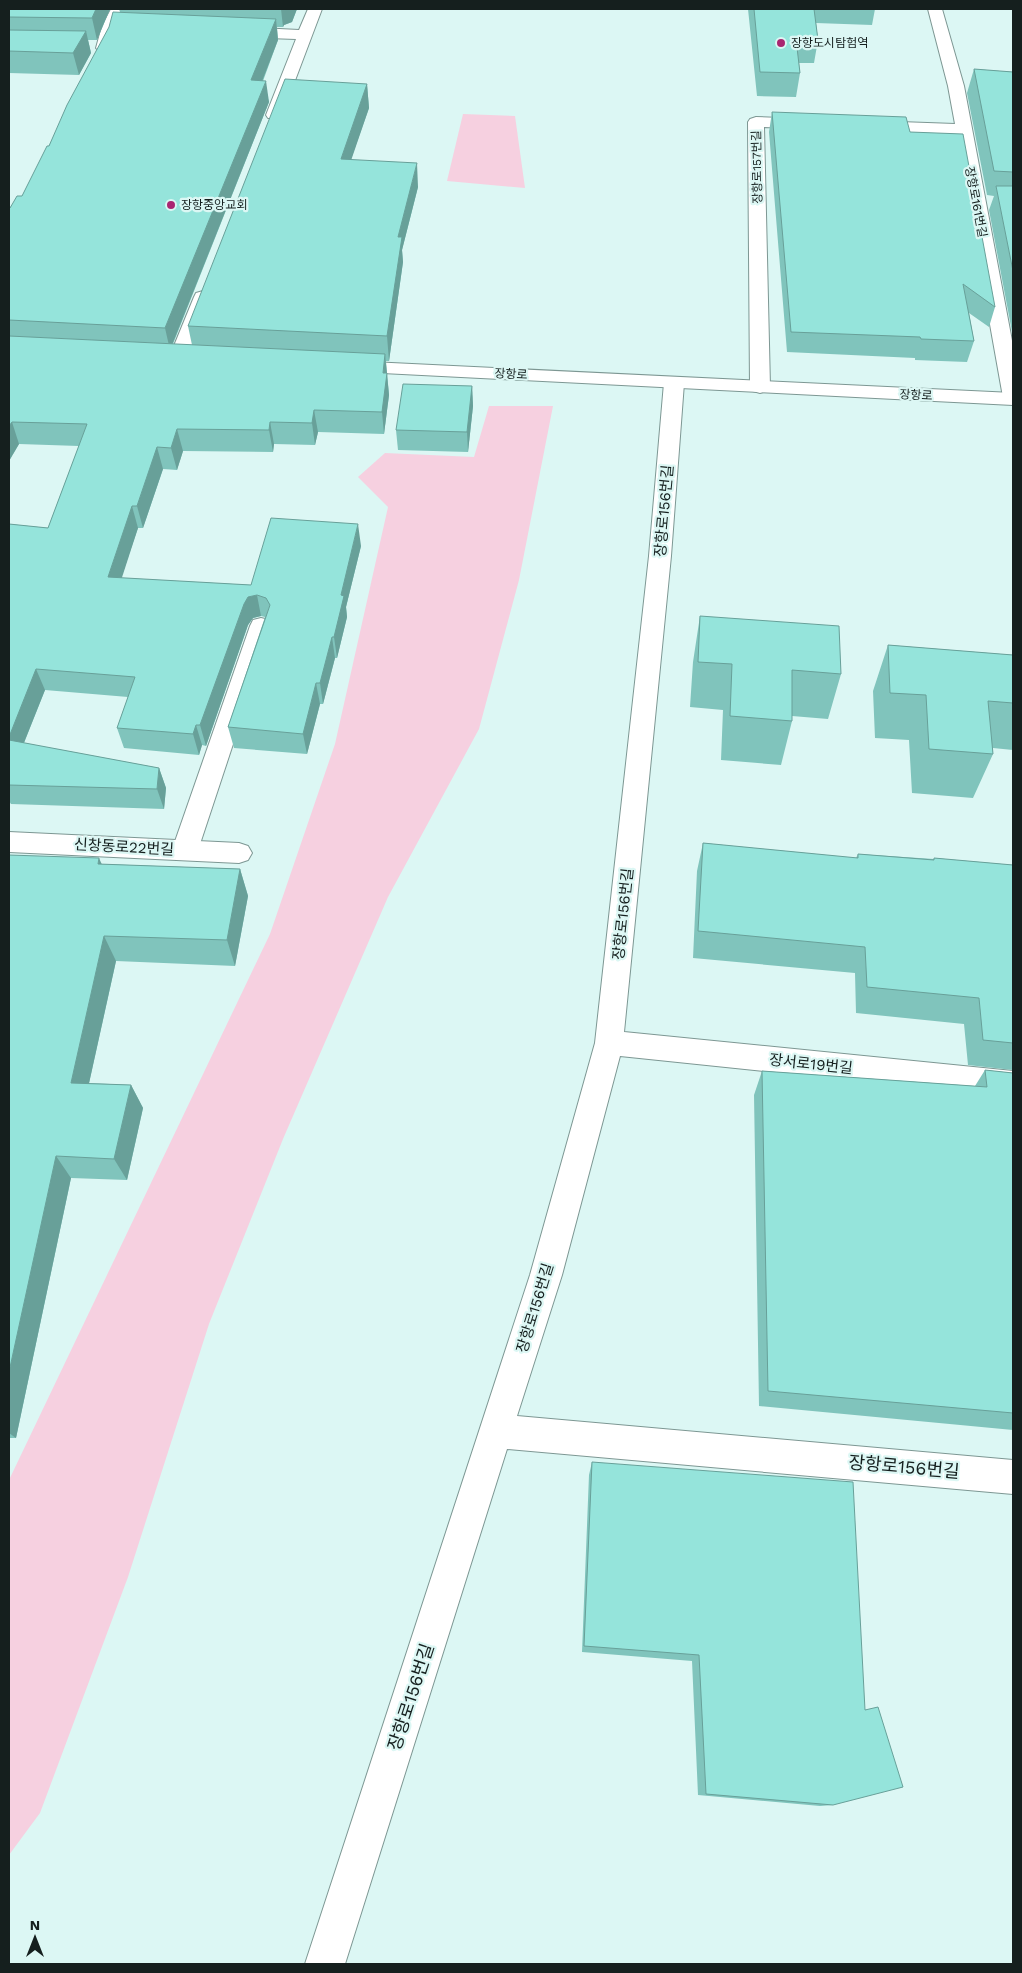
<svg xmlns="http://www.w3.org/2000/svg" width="1022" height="1973" font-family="'Work Sans','Noto Sans KR',sans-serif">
  <rect width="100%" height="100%" fill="#dcf7f4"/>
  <!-- green -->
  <g fill="#f6d0e0">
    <polygon points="463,114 515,116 525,188 447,181"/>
    <polygon points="489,406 553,406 519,580 479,729 388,897 283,1139 209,1324 128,1577 40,1813 9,1855 9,1480 270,934 335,744 388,507 358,477 385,453 474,457"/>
  </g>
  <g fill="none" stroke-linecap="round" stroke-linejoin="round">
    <!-- lane casing -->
    <g stroke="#7d9793" stroke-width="2">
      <polygon id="lane" points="261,618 269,620 272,626 198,850 194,857 185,860 176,857 172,850 250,626 253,620"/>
    </g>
    <!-- street casing -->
    <g stroke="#7d9793" stroke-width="2">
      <g id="street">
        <polygon points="111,9 125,9 109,51 99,51 96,48 102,26"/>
        <polygon points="308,9 322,9 282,115 280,118 268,118 266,115 296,39 241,37 236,35 233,32 236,29 241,27 299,30"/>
        <polygon points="928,9 942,9 964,86 1013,346 1013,403 1006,401 1003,397 956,134 872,131 866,129 864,126 866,123 872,121 955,124 948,86"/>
        <polygon points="756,117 807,119 813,121 815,124 813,127 807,129 764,127 770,387 767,391 760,393 753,391 750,387 748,122 750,119"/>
        <polygon points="203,291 210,293 212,297 189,358 186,362 179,364 172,362 169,358 194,297 196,293"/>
        <polygon points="674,377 681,379 684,383 671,556 624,1032 1013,1071 1013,1097 620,1056 562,1275 517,1416 1013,1460 1013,1494 507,1449 345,1964 305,1964 530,1275 595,1043 649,556 664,383 667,379"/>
        <polygon points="9,832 239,843 248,846 252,853 248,860 239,863 9,852"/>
      </g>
    </g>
    <!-- secondary casing -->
    <g stroke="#7d9793" stroke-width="2">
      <polygon id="secondary" points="350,361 1013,393 1013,405 343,371 340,367 343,363"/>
    </g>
    <!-- lane -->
    <use href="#lane" fill="#fff" fill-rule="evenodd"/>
    <!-- street -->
    <use href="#street" fill="#fff" fill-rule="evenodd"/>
    <!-- secondary -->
    <use href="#secondary" fill="#fff" fill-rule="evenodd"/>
  </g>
  <!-- wall -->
  <g fill="#80c4bc">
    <polygon points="9,9 110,9 97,40 88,40 91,53 79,75 9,73"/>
    <polygon points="119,9 297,9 292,22 284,25 283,27 277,27 278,40 263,81 269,102 173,344 192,345 188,326 367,84 369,108 351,159 418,187 402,250 403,262 389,361 386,361 389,395 384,434 318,432 315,445 274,444 273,452 183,451 177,470 163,469 143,528 138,528 121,578 251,585 361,546 346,607 347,617 337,658 335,658 323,704 320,704 307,754 234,748 228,727 265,617 261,616 253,618 248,625 206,746 202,745 199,755 124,748 117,728 128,697 45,690 24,743 159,768 166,788 164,809 11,804 9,801 9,524 48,528 79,446 19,444 9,461 9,208 22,196 120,12"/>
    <polygon points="748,9 875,9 872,25 816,23 818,40 814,63 799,63 800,73 796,97 757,96"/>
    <polygon points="974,69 1013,72 1013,337 989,210 994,196 987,195 967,93"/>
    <polygon points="772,112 995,307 989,327 969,313 974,341 967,362 915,360 915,358 787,352 769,132"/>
    <polygon points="472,386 473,406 468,452 398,450 396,430"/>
    <polygon points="700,616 841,674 828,719 792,716 792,721 781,765 721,760 723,710 690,707 693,662"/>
    <polygon points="888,645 1013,655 1013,750 993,748 993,754 973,798 912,793 909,740 875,738 873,691"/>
    <polygon points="703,843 856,858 858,854 934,859 934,858 1013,865 1013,1070 968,1065 964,1024 856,1013 855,973 693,958 697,871"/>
    <polygon points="9,855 102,864 240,869 248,896 235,966 116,961 89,1083 131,1085 143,1108 127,1180 71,1178 16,1438 9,1438"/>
    <polygon points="985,1070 1013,1073 1013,1430 759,1406 754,1095 762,1071 975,1086"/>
    <polygon points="592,1462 833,1805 820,1806 698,1795 692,1661 582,1652 589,1475"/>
  </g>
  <!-- shaded-wall -->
  <g fill="#68a099">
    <polygon points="96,9 110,9 97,40 92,18"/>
    <polygon points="281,9 297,9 292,22 284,25 283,27"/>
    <polygon points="276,19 278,40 254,102 251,80"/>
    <polygon points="86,31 91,53 79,75 73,53"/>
    <polygon points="266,81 269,102 170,350 165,328"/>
    <polygon points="367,84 369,108 343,184 341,159"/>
    <polygon points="417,163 418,187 402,250 403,262 389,361 387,336 398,237"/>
    <polygon points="385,354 389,395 384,434 382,412 383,373"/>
    <polygon points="472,386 473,406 468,452 467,432"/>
    <polygon points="314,410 318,432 315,445 312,423"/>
    <polygon points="12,422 19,444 9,461 9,426"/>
    <polygon points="270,422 274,444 273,452 269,430"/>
    <polygon points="177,429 183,451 177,470 171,448"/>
    <polygon points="157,447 163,469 143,528 137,506"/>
    <polygon points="132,506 138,528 115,599 108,577"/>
    <polygon points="358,524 361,546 346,607 347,617 337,658 334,637 341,595"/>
    <polygon points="257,595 261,616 253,618 248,625 206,746 200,725 244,604 248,597"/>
    <polygon points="332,637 335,658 323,704 320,683"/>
    <polygon points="36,669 45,690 17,760 9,742 9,737"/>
    <polygon points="316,683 320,704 307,754 303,734"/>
    <polygon points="196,725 202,745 199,755 193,734"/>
    <polygon points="159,768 166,788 164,809 157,789"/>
    <polygon points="99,858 111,885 98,864"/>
    <polygon points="240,869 248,896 235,966 227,940"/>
    <polygon points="104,936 116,961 84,1106 71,1083"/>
    <polygon points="131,1085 143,1108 127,1180 114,1159"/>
    <polygon points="56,1156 71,1178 16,1438 9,1433 9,1372"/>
  </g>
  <!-- building -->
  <g fill="#95e4db" stroke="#68a099">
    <polygon points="9,9 96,9 92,18 9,17"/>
    <polygon points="754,9 814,9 818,40 796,39 800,73 760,72"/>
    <polygon points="113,12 276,19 251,80 266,81 165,328 9,320 9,208 10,208 17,196 22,196 47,146 49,146 67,105 109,27"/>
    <polygon points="9,30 86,31 73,53 9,51"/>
    <polygon points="974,69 1013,72 1013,172 994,171"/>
    <polygon points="285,79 367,84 341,159 417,163 398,237 402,237 387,336 188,326"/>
    <polygon points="772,112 906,117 910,132 963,134 995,307 963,284 974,341 921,339 920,337 791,332"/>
    <polygon points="996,186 1013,186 1013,271"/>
    <polygon points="9,336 385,354 383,373 387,373 382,412 314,410 312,423 270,422 269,430 177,429 171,448 157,447 137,506 132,506 108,577 251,585 271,518 358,524 341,595 344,596 334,637 332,637 320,683 316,683 303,734 228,727 270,605 266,598 257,595 248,597 244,604 200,725 196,725 193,734 117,728 135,677 36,669 9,737 9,524 48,528 87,424 12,422 9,426"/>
    <polygon points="403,384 472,386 467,432 396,430"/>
    <polygon points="700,616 839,626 841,674 792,670 792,721 730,716 732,664 698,662"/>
    <polygon points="888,645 1013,655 1013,703 988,701 993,754 929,749 926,695 890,693"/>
    <polygon points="9,740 159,768 157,789 9,785"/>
    <polygon points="703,843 858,858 858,854 934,860 934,858 1013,865 1013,1043 983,1040 979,998 867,987 865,947 698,931"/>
    <polygon points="9,855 99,858 98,864 240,869 227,940 104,936 71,1083 131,1085 114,1159 56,1156 9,1372"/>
    <polygon points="985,1070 1013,1073 1013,1413 768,1391 762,1071 987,1087"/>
    <polygon points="592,1462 853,1482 865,1710 878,1707 903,1787 833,1805 706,1794 699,1655 584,1646"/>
  </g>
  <!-- markers -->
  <g fill="#a92671" stroke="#dcf7f4" stroke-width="2">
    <circle cx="781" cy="43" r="5"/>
    <circle cx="171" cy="205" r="5"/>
  </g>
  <g text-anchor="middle" stroke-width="4.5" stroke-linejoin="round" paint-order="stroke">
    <!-- far-poi labels -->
    <g font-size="12" fill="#151f1e" stroke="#dcf7f4" text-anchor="start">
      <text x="791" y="47">장항도시탐험역</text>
      <text x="181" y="209">장항중앙교회</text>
    </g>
    <!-- far-street labels -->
    <g font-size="12" fill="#151f1e" stroke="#dcf7f4">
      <text transform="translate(757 167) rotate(-91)" y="4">장항로157번길</text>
      <text transform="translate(976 202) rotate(79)" y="4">장항로161번길</text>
      <text transform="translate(511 374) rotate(3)" y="4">장항로</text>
      <text transform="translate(916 395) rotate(3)" y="4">장항로</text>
    </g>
    <!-- street labels -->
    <g font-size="15" fill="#151f1e" stroke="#dcf7f4">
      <text transform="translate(664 511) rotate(-85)" y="5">장항로156번길</text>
      <text transform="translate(124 847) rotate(3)" y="5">신창동로22번길</text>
      <text transform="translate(623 914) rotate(-84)" y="5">장항로156번길</text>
      <text transform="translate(811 1064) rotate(6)" y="5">장서로19번길</text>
      <text transform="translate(535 1308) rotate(-73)" y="5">장항로156번길</text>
    </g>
    <!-- near-street labels -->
    <g font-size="18" fill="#151f1e" stroke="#dcf7f4">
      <text transform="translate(904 1467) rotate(5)" y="6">장항로156번길</text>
      <text transform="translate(411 1697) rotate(-72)" y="6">장항로156번길</text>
    </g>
  </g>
  <!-- border -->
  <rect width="1022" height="1973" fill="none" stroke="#151f1e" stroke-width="20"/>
  <!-- north arrow -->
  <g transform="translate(35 1938)" stroke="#dcf7f4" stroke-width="4" paint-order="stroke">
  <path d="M0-4L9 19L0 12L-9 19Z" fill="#151f1e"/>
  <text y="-8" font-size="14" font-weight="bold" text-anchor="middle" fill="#151f1e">N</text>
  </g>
</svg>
